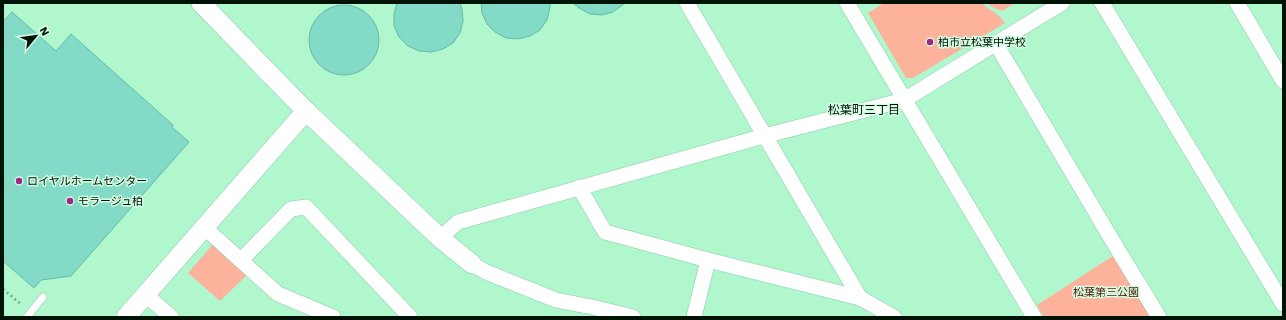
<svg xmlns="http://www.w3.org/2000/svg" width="1286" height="320" font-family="'Work Sans','Noto Sans JP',sans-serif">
  <rect width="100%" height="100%" fill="#b1f7ce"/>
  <!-- green -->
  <g fill="#fcb29b">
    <polygon points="884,3 981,3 998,15 1005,23 913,78 906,78 868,13"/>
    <polygon points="987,3 1015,3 1002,11 994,8"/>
    <polygon points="214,243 248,274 220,301 188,273"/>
    <polygon points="1113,256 1150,317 1044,317 1037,305"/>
  </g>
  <!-- building -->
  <g fill="#83dac7" stroke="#63bba8">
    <polygon points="397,3 460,3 462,9 463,21 460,33 453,43 443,49 431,52 419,51 408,46 399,37 394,26 394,14"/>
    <polygon points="481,3 550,3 550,8 547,20 540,30 530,36 518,39 506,38 495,32 487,24 482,13"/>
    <polygon points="573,3 625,3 613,12 602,15 590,14 579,8"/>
    <circle cx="344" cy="40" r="35"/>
    <polygon points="12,12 56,51 71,34 173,125 172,127 189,142 71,276 41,280 34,288 3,261 3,22"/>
  </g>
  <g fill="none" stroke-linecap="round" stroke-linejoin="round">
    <!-- service casing -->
    <g stroke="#88cca5" stroke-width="8">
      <polyline id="service" points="27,317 43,297"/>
    </g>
    <!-- minor casing -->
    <g stroke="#88cca5" stroke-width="16">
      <g id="minor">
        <polyline points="687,3 860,298"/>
        <polyline points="847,3 1034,317"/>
        <polyline points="1102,3 1283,304"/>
        <polyline points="1237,3 1283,81"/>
        <polyline points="996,44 1118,250 1159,317"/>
        <polyline points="579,187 605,232 708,260 860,298 894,317"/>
        <polyline points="204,227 278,294 333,317"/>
        <polyline points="440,238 458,222 764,136 904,100 1062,3"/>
        <polyline points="241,260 291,209 306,207 410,317"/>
        <polyline points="472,264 486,272 556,300 592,307 633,317"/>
        <polyline points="146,295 171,317"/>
        <polyline points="694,317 708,260"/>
      </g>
    </g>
    <!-- tertiary casing -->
    <g stroke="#88cca5" stroke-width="20">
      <g id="tertiary">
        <polyline points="201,3 306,111 440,238 472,264"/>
        <polyline points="126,317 306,111"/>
      </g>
    </g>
    <!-- path -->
    <polyline stroke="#76ab8b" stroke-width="2.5" stroke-dasharray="2 3" stroke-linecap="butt" points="3,289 22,305"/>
    <!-- service -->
    <use href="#service" stroke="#fff" stroke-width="7"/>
    <!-- minor -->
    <use href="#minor" stroke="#fff" stroke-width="15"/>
    <!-- tertiary -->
    <use href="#tertiary" stroke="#fff" stroke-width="19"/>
  </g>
  <!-- markers -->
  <g fill="#9d2883" stroke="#d4fde4" stroke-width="1.5">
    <circle cx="930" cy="42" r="4"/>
    <circle cx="19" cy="181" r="4"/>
    <circle cx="70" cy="201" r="4"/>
  </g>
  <g text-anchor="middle" stroke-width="3" stroke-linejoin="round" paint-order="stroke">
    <!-- poi labels -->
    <g font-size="11" fill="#001306" stroke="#d4fde4" text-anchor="start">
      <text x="938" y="46">柏市立松葉中学校</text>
      <text x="27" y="185">ロイヤルホームセンター</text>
      <text x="78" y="205">モラージュ柏</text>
    </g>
    <!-- park labels -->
    <g font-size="11" fill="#541904" stroke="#d4fde4">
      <text x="1106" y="296">松葉第三公園</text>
    </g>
    <!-- neighbourhood labels -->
    <g font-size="12" fill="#001306" stroke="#d4fde4">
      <text x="864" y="114">松葉町三丁目</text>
    </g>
  </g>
  <!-- border -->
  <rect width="1286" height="320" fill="none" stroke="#001306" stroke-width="8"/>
  <!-- north arrow -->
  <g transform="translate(36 36) rotate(61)" stroke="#d4fde4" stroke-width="3" paint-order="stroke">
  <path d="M0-3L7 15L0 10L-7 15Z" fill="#001306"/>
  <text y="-6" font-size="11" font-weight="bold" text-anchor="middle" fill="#001306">N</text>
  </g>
</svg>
